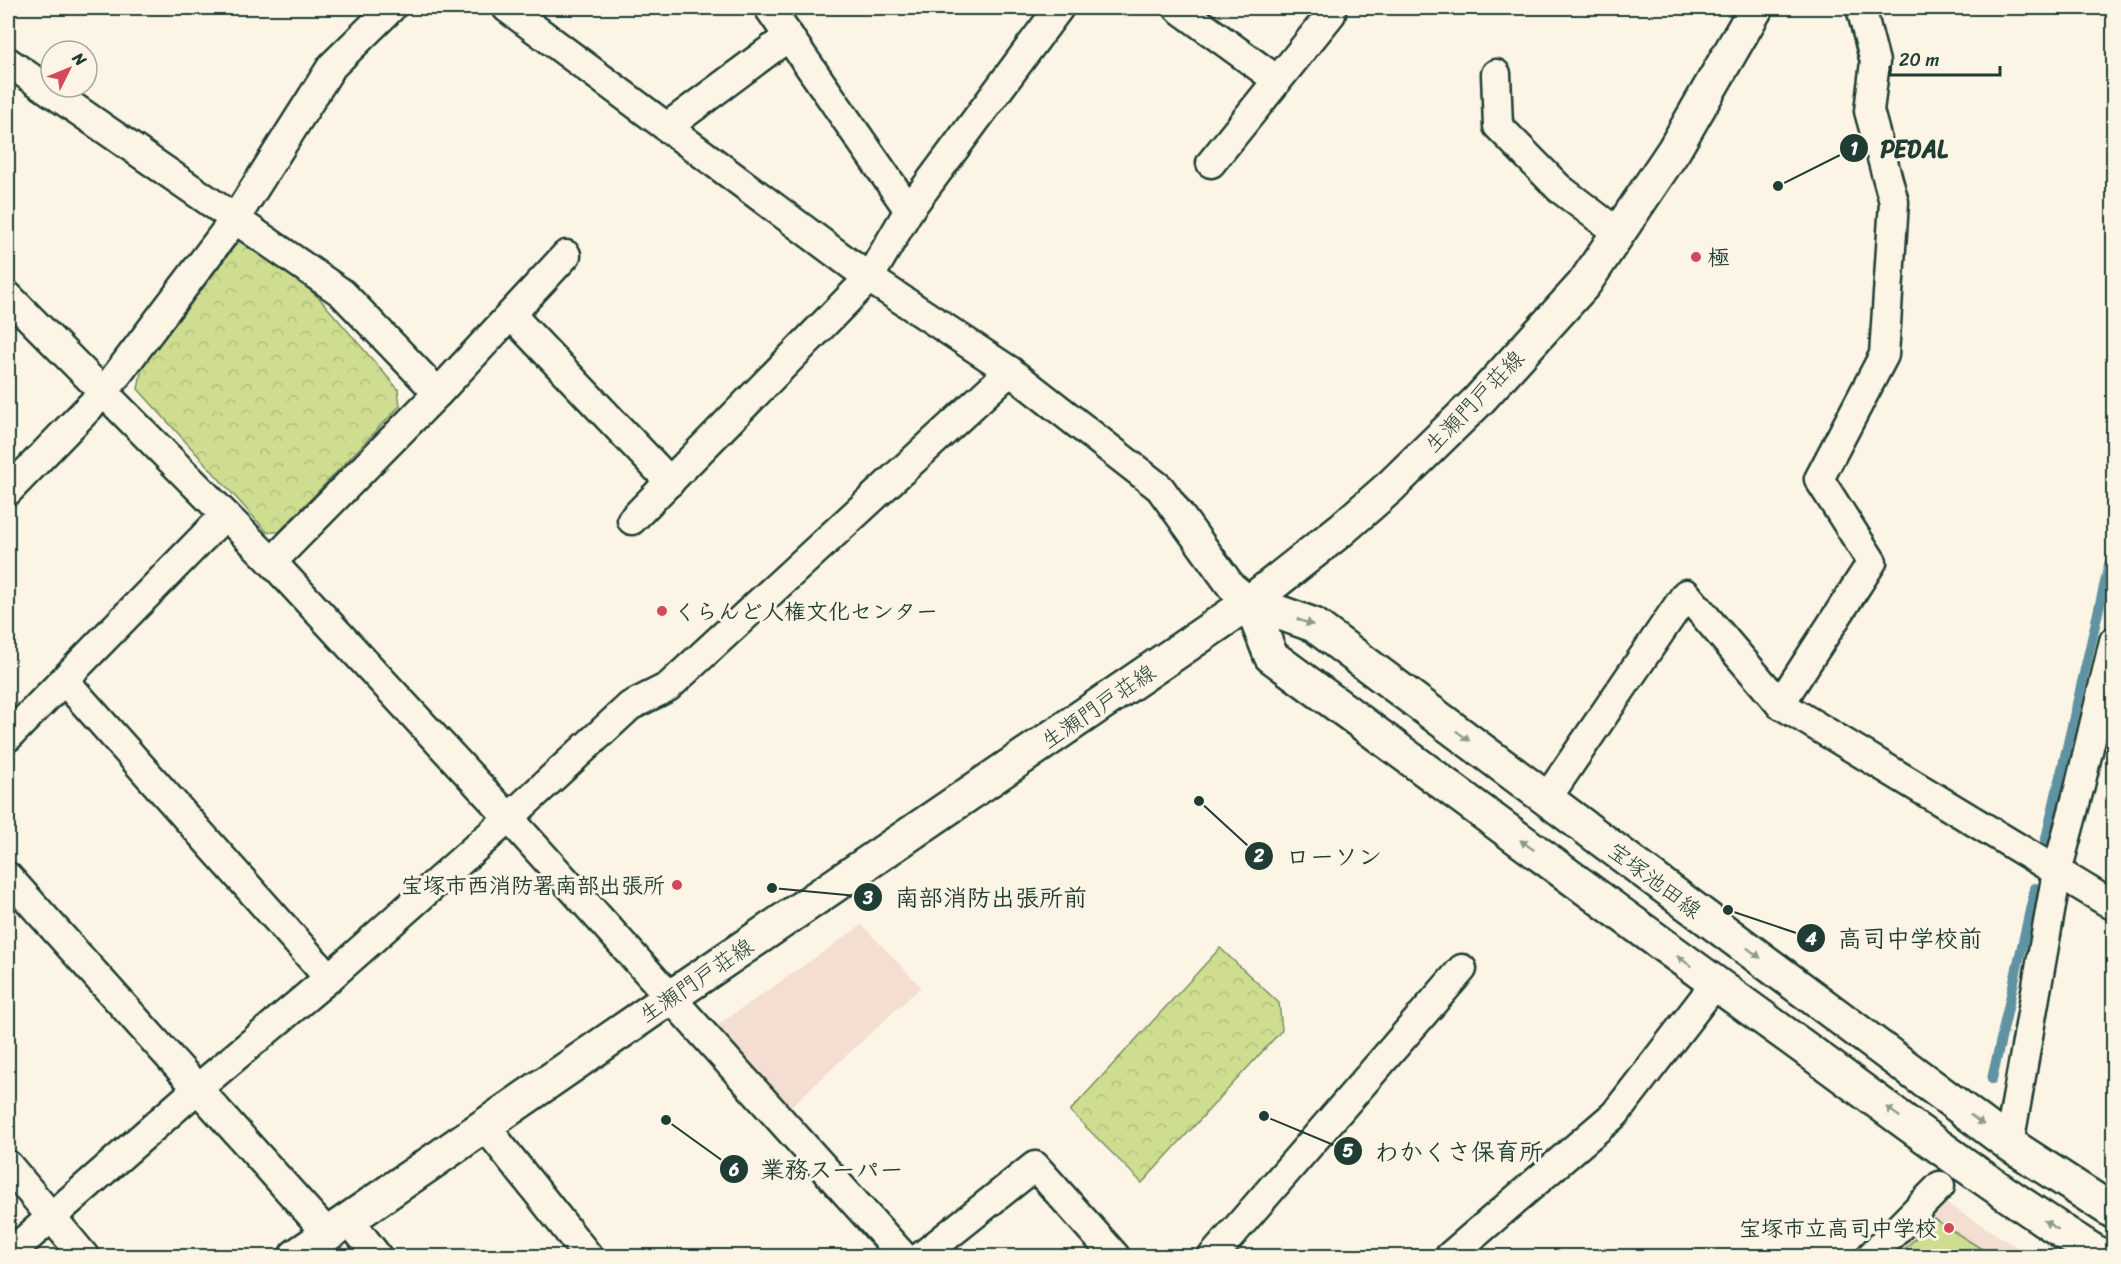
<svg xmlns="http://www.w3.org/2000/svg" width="2121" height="1264" font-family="Sriracha,'Klee One',sans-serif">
  <defs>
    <pattern id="forest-crowns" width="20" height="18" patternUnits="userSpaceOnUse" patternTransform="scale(1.5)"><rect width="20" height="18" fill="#cedd90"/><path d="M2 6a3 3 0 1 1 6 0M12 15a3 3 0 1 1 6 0" fill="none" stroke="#b0bf7d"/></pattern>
  </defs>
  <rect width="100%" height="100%" fill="#fcf5e5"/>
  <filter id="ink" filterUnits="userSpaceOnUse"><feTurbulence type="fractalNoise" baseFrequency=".0167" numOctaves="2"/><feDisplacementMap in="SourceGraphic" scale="12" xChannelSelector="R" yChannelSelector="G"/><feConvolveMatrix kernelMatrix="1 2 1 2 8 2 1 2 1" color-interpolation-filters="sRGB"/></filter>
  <g filter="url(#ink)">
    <!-- built -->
    <g fill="#f4ded1">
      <polygon points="862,925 921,987 787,1110 712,1029"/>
      <polygon points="1941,1200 2031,1256 1885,1256"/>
    </g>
    <!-- forest -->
    <g fill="url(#forest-crowns)" stroke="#768d62" stroke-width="1.5">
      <polygon points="252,239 320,299 398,389 400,406 279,532 267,532 138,389 142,367 238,242"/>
      <polygon points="1220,948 1279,1003 1282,1030 1142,1183 1070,1111"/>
    </g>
    <!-- pitch -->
    <polygon fill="#cedd90" stroke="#768d62" stroke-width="1.5" points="1934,1219 1993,1256 1898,1256"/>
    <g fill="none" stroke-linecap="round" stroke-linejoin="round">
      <!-- stream -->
      <g stroke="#5f93a2" stroke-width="10">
        <polyline points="2044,847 2114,543"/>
        <polyline points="1992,1079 2035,888"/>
      </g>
      <!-- street casing -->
      <g stroke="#1f3d34" stroke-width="33">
        <g id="street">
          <polyline points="507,8 869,278 1010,371 1160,488 1231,586 1250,602"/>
          <polyline points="769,8 909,210"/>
          <polyline points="1178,8 1277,80"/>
          <polyline points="8,62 342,293 438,393"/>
          <polyline points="1496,74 1498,126 1559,188 1618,233"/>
          <polyline points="667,127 789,36"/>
          <polyline points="1211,163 1331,14"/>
          <polyline points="8,296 272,562 509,818 903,1256"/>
          <polyline points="511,315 670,482"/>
          <polyline points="8,491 104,392 235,219 332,66 391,8"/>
          <polyline points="632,520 869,278 909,210 1059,8"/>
          <polyline points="272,562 438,393 566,255"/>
          <polyline points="64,680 329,978"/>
          <polyline points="1780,704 1872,562 1819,479 1884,355 1894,202 1869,111 1875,62 1861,8"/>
          <polyline points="8,737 225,515"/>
          <polyline points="1547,798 1686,594 1780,704 2114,906"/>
          <polyline points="8,877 328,1234"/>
          <polyline points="485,1126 588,1256"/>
          <polyline points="2009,1144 2057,872 2080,785 2114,641"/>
          <polyline points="8,1165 84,1256"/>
          <polyline points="349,1220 377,1256"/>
          <polyline points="8,1255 197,1089 329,978 509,818 630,706 668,687 1010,371"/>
          <polyline points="922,1256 1035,1166 1115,1256"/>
          <polyline points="1213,1256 1462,969"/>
          <polyline points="1450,1256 1615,1114 1715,984"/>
          <polyline points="1871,1256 1940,1186"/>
        </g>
      </g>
      <!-- secondary casing -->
      <g stroke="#1f3d34" stroke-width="38">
        <g id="secondary">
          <path d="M1250 602 1271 656C1448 786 1624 918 1802 1046 1900 1118 1998 1192 2101 1256"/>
          <polyline points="1250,602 1314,625 2009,1144 2114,1212"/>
          <polyline points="296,1256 671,997 1250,602 1342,529 1391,486 1478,401 1584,284 1674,150 1756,8"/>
        </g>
      </g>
      <!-- street -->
      <use href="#street" stroke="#fcf5e5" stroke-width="28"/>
      <!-- secondary -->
      <use href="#secondary" stroke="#fcf5e5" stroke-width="33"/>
    </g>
    <!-- one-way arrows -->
    <defs><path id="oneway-solid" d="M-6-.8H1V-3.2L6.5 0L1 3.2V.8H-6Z" transform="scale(1.5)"/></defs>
    <g fill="#8e998c">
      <use href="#oneway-solid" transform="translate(1305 622) rotate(21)"/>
      <use href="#oneway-solid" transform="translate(1463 736) rotate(37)"/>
      <use href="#oneway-solid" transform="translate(1527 845) rotate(-144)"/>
      <use href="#oneway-solid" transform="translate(1754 953) rotate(37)"/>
      <use href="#oneway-solid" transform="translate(1684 961) rotate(-144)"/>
      <use href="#oneway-solid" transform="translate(1893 1112) rotate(-144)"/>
      <use href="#oneway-solid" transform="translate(1977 1120) rotate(37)"/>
      <use href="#oneway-solid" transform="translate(2051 1225) rotate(-148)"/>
    </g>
  </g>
  <!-- markers -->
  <g fill="#d1495b" stroke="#fcf5e5" stroke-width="2">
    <circle cx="1696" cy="257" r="6"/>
    <circle cx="662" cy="611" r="6"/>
    <circle cx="677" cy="885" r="6"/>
    <circle cx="1949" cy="1228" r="6"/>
  </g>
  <g text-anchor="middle" stroke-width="6" stroke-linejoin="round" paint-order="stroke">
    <!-- poi labels -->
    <g font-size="22" font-weight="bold" fill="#1f3d34" stroke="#fcf5e5" text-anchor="start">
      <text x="1708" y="265">極</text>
      <text x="674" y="619">くらんど人権文化センター</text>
      <text x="665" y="893" text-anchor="end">宝塚市西消防署南部出張所</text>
      <text x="1937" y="1236" text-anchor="end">宝塚市立高司中学校</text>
    </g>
    <!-- street labels -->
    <g font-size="22" fill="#1f3d34" stroke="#fcf5e5">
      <text transform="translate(1474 401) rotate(-46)" y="8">生瀬門戸荘線</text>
      <text transform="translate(1098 706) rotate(-34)" y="8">生瀬門戸荘線</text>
      <text transform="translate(1655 880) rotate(37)" y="8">宝塚池田線</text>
      <text transform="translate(696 980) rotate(-34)" y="8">生瀬門戸荘線</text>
    </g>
  </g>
  <!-- callouts -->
  <path fill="none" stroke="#1f3d34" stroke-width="2" d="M1778 186L1854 148M1199 801L1259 856M772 888L868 897M1728 910L1811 938M1264 1116L1348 1151M666 1120L734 1169"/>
  <g fill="#1f3d34" stroke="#fcf5e5" stroke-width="2">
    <circle cx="1778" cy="186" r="6"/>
    <circle cx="1199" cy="801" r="6"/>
    <circle cx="772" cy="888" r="6"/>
    <circle cx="1728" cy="910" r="6"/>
    <circle cx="1264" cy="1116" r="6"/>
    <circle cx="666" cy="1120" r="6"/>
    <circle cx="1854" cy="148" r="15"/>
    <circle cx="1259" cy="856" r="15"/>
    <circle cx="868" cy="897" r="15"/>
    <circle cx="1811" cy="938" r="15"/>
    <circle cx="1348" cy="1151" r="15"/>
    <circle cx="734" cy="1169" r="15"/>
  </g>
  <g font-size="18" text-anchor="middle" font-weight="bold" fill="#fff">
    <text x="1854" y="155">1</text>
    <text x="1259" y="862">2</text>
    <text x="868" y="904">3</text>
    <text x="1811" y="945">4</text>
    <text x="1348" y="1157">5</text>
    <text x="734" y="1176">6</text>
  </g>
  <g font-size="24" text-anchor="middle" font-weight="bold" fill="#1f3d34" stroke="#fcf5e5" stroke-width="6" stroke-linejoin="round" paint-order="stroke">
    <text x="1914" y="157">PEDAL</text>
    <text x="1334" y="865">ローソン</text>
    <text x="991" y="906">南部消防出張所前</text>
    <text x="1910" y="947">高司中学校前</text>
    <text x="1459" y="1160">わかくさ保育所</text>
    <text x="832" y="1178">業務スーパー</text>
  </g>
  <!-- margin -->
  <rect width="2121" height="1264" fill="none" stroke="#fcf5e5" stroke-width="30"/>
  <rect x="15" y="15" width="2091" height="1234" fill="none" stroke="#1f3d34" stroke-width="2" filter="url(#ink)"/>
  <!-- north arrow -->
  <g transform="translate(69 69) rotate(47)"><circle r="28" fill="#fcf5e5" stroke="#a4ab9e" stroke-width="1.5"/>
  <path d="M0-4.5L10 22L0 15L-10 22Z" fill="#d1495b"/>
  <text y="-9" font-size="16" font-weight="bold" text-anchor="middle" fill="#1f3d34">N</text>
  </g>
  <!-- scale -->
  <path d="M1890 66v9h110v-9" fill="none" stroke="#1f3d34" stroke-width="3"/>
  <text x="1899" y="66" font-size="18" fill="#1f3d34" stroke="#fcf5e5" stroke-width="4.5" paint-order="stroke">20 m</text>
</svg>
